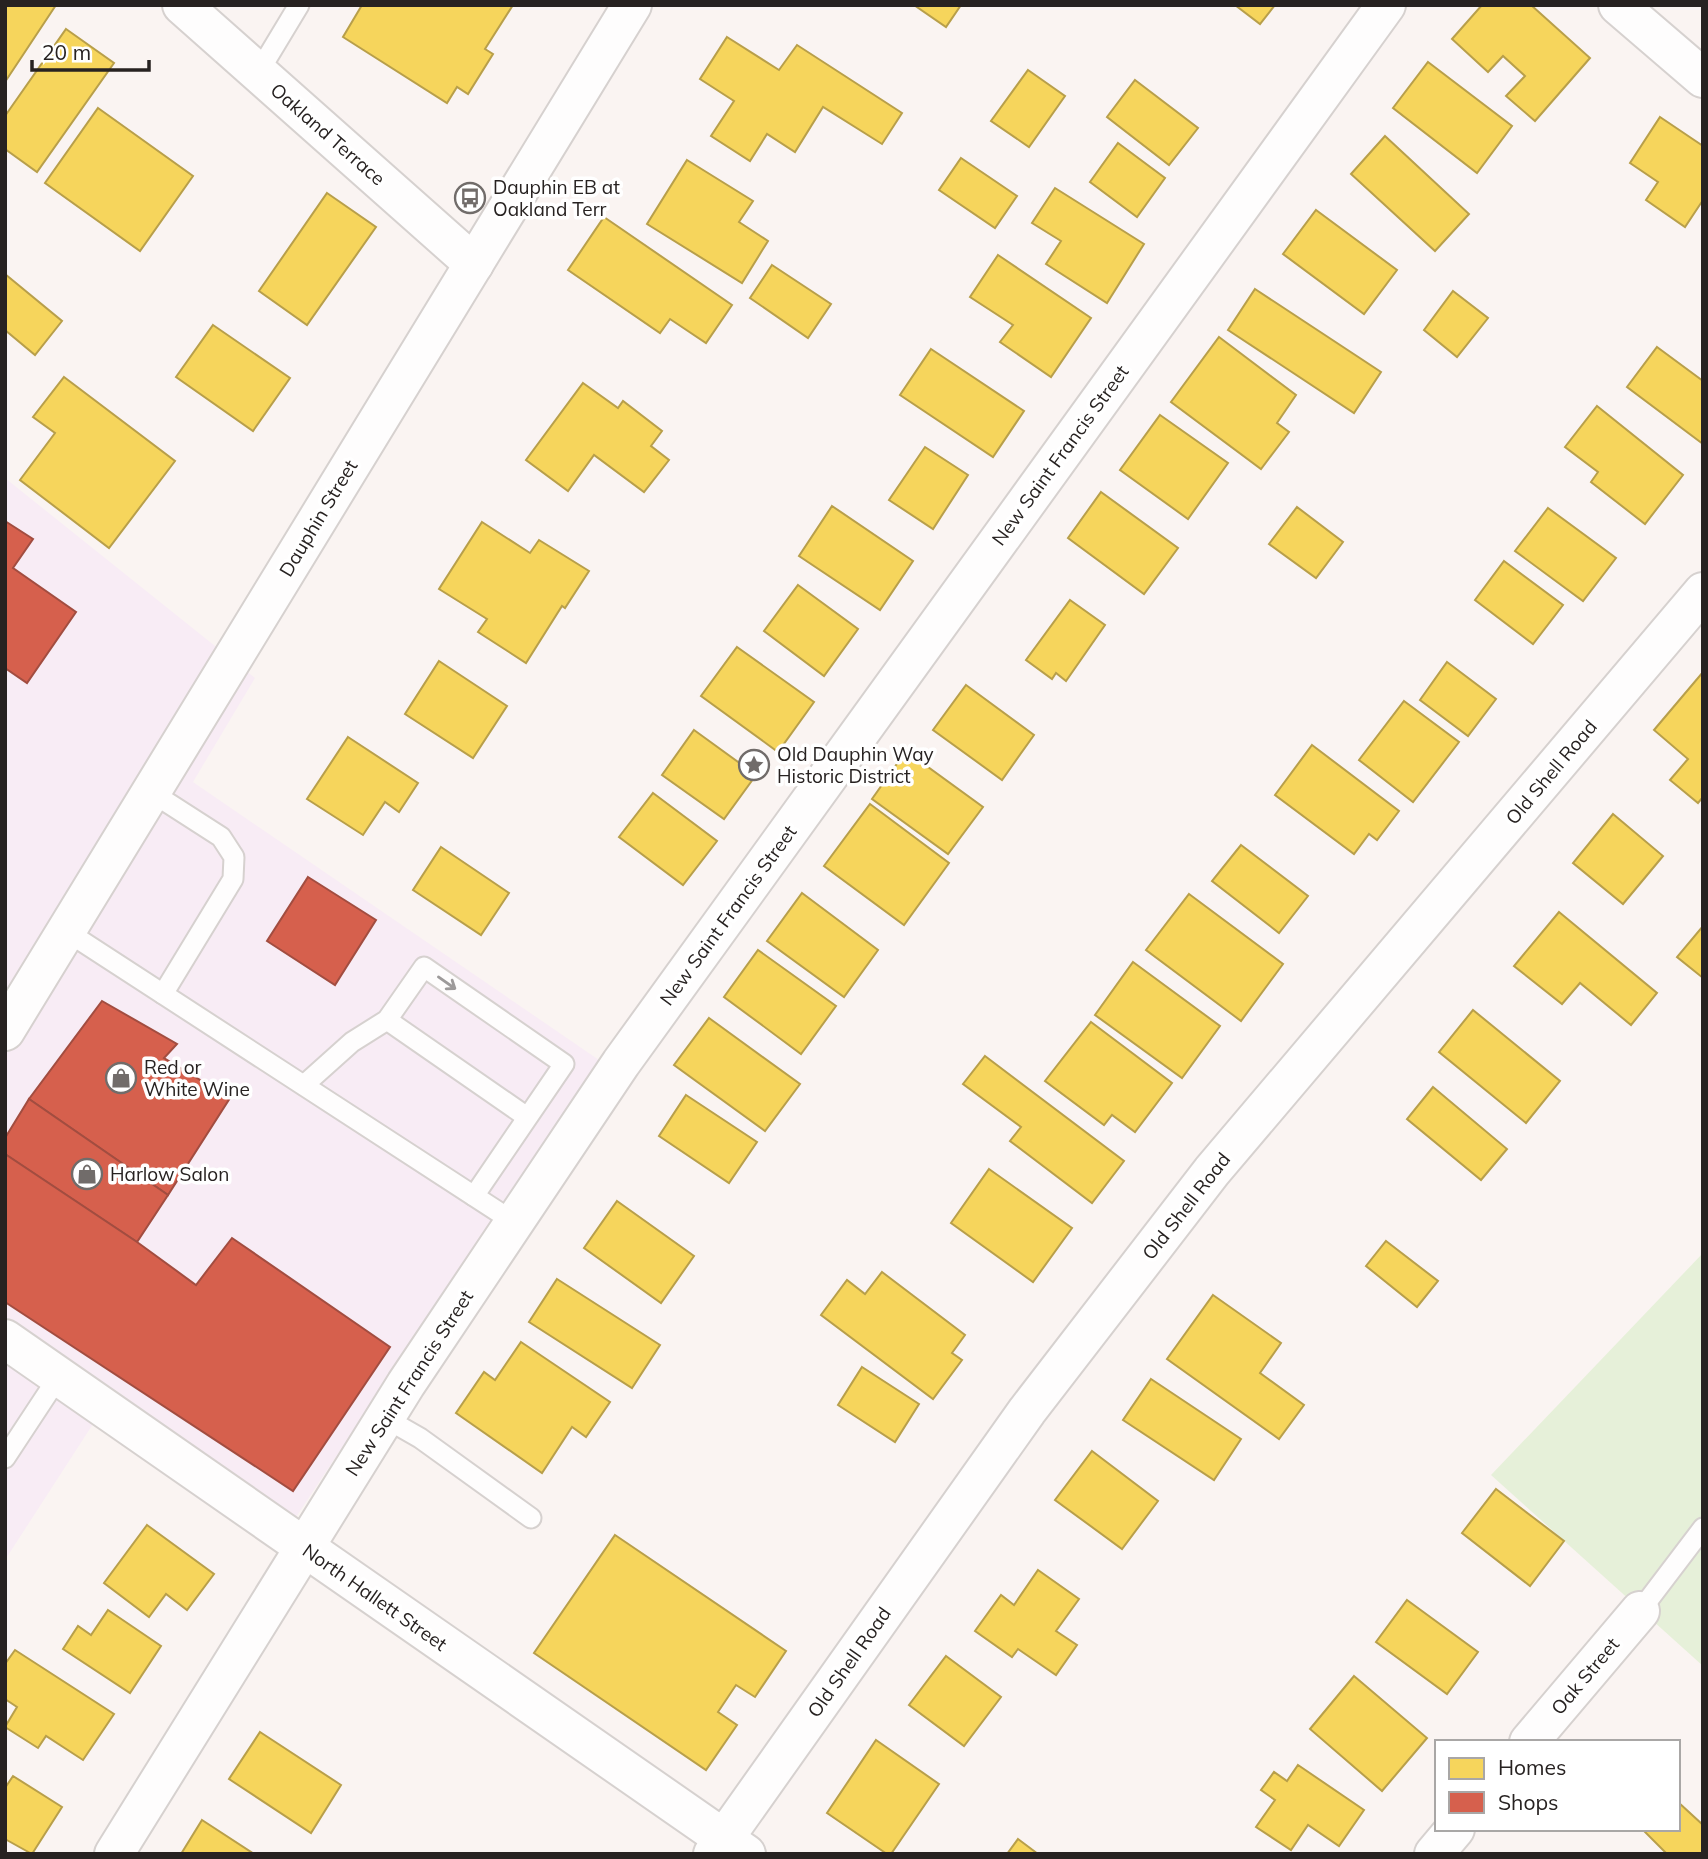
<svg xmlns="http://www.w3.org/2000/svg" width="1708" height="1859" font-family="Mulish,sans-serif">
  <rect width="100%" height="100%" fill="#faf4f2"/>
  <!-- commercial -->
  <polygon fill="#f8ecf5" points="5,478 255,678 193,782 599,1060 296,1517 115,1390 5,1560"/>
  <!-- green -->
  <polygon fill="#e6f0d9" points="1703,1253 1703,1666 1491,1475"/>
  <!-- homes -->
  <g fill="#f6d55c" stroke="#b89f4a" stroke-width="2">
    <polygon points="5,5 56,5 5,82"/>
    <polygon points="362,5 513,5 485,49 493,54 468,94 457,87 447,103 343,37"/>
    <polygon points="914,5 961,5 946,27"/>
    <polygon points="1235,5 1275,5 1260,24"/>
    <polygon points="1482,5 1531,5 1590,58 1535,121 1506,96 1525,76 1503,56 1488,72 1452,39"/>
    <polygon points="66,29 114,63 37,172 5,149 5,116"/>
    <polygon points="727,37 779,70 797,45 902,113 882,144 823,107 795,152 767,134 750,161 711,136 734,101 700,79"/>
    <polygon points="1428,62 1512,126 1477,173 1393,108"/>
    <polygon points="1028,70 1065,96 1029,147 991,121"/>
    <polygon points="1135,80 1198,128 1169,165 1107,117"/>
    <polygon points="98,108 193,176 140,251 45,183"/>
    <polygon points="1660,117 1703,146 1703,200 1685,227 1646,200 1658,182 1630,163"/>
    <polygon points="1385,136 1469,214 1435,251 1351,174"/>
    <polygon points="1118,143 1165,178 1137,217 1090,182"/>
    <polygon points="961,158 1017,196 995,228 939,190"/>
    <polygon points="687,160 753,201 739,222 768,241 742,283 647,224"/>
    <polygon points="1055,188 1144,244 1107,303 1046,264 1061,241 1032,223"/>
    <polygon points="327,193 376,227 307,325 259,291"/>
    <polygon points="1316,210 1397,270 1364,314 1283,254"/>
    <polygon points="604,217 732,305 706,343 670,319 660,333 568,270"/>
    <polygon points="998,255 1091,318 1051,377 1000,342 1013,325 970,297"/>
    <polygon points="772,265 831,304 808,338 750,298"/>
    <polygon points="5,274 62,321 35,355 5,330"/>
    <polygon points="1255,289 1381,372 1354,413 1228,330"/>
    <polygon points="1453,291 1488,318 1457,357 1424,330"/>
    <polygon points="213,325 290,378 253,431 176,377"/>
    <polygon points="1219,337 1296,395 1277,423 1289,432 1261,469 1171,402"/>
    <polygon points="1657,347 1703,381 1703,444 1627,387"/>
    <polygon points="931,349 1024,411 993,457 900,395"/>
    <polygon points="64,377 175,461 109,548 20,480 55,433 33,417"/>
    <polygon points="583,383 618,408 623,401 662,431 651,446 669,460 644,492 594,455 568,491 526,460"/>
    <polygon points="1597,406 1683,475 1645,524 1591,482 1598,472 1565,447"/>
    <polygon points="1160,415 1228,463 1188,519 1120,470"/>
    <polygon points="925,447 968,475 933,529 889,500"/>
    <polygon points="1101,492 1178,548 1144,594 1068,538"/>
    <polygon points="832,506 913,561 880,610 799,556"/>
    <polygon points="1297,507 1343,542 1316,578 1269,544"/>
    <polygon points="1548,508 1616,558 1583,601 1515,551"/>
    <polygon points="482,522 530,553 539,540 589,571 565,608 562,606 526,663 478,632 487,619 439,589"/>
    <polygon points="1504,561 1563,605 1533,644 1475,600"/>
    <polygon points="798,585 858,629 824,676 764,631"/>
    <polygon points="1070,600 1105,625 1066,681 1056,673 1052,679 1026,660"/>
    <polygon points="737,647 814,702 778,752 701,696"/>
    <polygon points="439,661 507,706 473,758 405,714"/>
    <polygon points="1447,662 1496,699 1468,736 1420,700"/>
    <polygon points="1703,672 1703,797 1698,803 1670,780 1688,759 1654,730"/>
    <polygon points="966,685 1034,735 1002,780 933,730"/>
    <polygon points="1404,701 1459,742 1413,802 1359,760"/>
    <polygon points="694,730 756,775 724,819 662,775"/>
    <polygon points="348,737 418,783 399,812 385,802 363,835 307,799"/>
    <polygon points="1312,745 1399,811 1377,840 1369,834 1354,854 1275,795"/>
    <polygon points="906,751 983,807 948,854 872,799"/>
    <polygon points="653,793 717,841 683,885 619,837"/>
    <polygon points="870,804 949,863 904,925 824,866"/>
    <polygon points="1613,814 1663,856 1623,904 1573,863"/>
    <polygon points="1241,845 1308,896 1279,933 1212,881"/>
    <polygon points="441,847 509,893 481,935 413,890"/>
    <polygon points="802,893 878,950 844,997 767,941"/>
    <polygon points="1189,894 1283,964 1241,1021 1146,950"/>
    <polygon points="1559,912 1657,993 1631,1025 1580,983 1562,1004 1514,966"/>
    <polygon points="1703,926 1703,978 1677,957"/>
    <polygon points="758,950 836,1006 801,1054 724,997"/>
    <polygon points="1133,962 1220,1026 1182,1078 1095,1015"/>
    <polygon points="1473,1010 1560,1081 1526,1123 1439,1052"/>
    <polygon points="709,1018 800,1084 765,1131 674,1065"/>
    <polygon points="1091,1022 1172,1083 1135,1132 1112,1115 1104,1125 1045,1081"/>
    <polygon points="985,1056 1124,1161 1092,1203 1010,1141 1021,1127 963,1084"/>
    <polygon points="1433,1087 1507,1149 1481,1180 1407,1119"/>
    <polygon points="686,1095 757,1142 729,1183 659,1136"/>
    <polygon points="989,1169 1072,1228 1033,1282 951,1223"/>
    <polygon points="617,1201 694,1256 661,1303 584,1248"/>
    <polygon points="1386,1241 1438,1281 1417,1307 1366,1266"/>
    <polygon points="882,1272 965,1335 952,1353 962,1360 933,1399 821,1315 847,1280 865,1294"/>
    <polygon points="557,1279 660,1345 632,1388 529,1322"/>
    <polygon points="1213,1295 1281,1343 1260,1373 1304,1405 1279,1439 1167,1359"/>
    <polygon points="521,1342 610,1402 586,1437 572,1427 542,1473 456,1413 484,1372 495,1380"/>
    <polygon points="862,1367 919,1404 895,1442 838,1405"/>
    <polygon points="1151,1379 1241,1439 1214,1480 1123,1420"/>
    <polygon points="1092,1451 1158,1501 1122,1549 1055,1500"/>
    <polygon points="1496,1489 1564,1541 1530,1586 1462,1533"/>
    <polygon points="147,1525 214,1574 187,1610 166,1594 149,1617 104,1583"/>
    <polygon points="615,1535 786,1651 755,1697 736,1685 718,1712 737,1725 706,1770 534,1653"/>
    <polygon points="1038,1570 1079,1599 1056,1631 1077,1645 1056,1675 1018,1649 1012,1657 975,1631 1001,1595 1014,1605"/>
    <polygon points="1407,1600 1478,1652 1447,1694 1376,1642"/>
    <polygon points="108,1610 161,1646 130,1693 63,1649 78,1626 91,1635"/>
    <polygon points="15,1650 114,1714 83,1760 46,1736 38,1748 5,1727 17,1707 5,1699 5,1664"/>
    <polygon points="946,1656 1001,1697 964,1746 909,1705"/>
    <polygon points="1354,1676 1427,1738 1382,1791 1310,1729"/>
    <polygon points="260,1732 341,1785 311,1833 229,1779"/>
    <polygon points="876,1740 939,1784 891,1854 887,1854 827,1813"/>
    <polygon points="1298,1765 1364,1810 1339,1846 1308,1825 1291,1850 1256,1827 1275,1800 1261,1790 1274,1772 1287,1781"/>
    <polygon points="13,1776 62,1807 32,1854 5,1839 5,1788"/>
    <polygon points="1678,1802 1703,1825 1703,1854 1667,1854 1643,1830 1678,1829"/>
    <polygon points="202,1820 254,1854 181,1854"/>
    <polygon points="1018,1839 1038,1854 1007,1854"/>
  </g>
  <!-- shops -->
  <g fill="#d6604d" stroke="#a24d40" stroke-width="2">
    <polygon points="5,521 33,539 13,568 76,612 27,683 5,668"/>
    <polygon points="308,877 376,920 335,985 267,941"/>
    <polygon points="102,1001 177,1044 164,1058 230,1098 168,1195 29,1099"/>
    <polygon points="29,1099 168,1195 137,1242 5,1154 5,1138"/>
    <polygon points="5,1154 137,1242 196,1285 232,1238 390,1347 293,1491 5,1302"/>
  </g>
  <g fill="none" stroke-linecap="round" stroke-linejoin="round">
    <!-- lane casing -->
    <g stroke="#d6d1cf" stroke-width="23">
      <g id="lane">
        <polyline points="258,73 299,5"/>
        <polyline points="151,792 221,837 234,857 233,879 163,994"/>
        <polyline points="66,931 514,1222"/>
        <polyline points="387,1020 527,1117"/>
        <polyline points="304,1085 352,1042 387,1020 424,967 564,1064 474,1196"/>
        <polyline points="385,1418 420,1438 531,1518"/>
        <polyline points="5,1458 59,1376"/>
        <polyline points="1640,1611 1703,1528"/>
      </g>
    </g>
    <!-- street casing -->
    <g stroke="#d6d1cf" stroke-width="42">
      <g id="street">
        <polyline points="182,5 474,264"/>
        <polyline points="1618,5 1703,78"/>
        <polyline points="5,1339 746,1854"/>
        <polyline points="1529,1742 1640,1611"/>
        <polyline points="114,1854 406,1384 621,1063 1386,5"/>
        <polyline points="1434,1854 1455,1829"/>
      </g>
    </g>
    <!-- secondary casing -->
    <g stroke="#d6d1cf" stroke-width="42">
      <g id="secondary">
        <polyline points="5,1031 632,5"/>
        <polyline points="713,1854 1027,1411 1212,1171 1703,592"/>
      </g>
    </g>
    <!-- lane -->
    <use href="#lane" stroke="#fefdfd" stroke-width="19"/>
    <!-- street -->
    <use href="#street" stroke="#fefdfd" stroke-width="38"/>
    <!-- secondary -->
    <use href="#secondary" stroke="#fefdfd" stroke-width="38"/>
  </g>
  <!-- one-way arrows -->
  <defs><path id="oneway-shaft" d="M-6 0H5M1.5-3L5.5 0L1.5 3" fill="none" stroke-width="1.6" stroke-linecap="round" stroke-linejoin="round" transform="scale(1.75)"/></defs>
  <use stroke="#9d9a9a" href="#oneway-shaft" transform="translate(447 983) rotate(35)"/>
  <!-- icons -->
  <defs>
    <g id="bus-ring" transform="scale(1.575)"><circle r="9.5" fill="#fff" stroke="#716c6a" stroke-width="1.5"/><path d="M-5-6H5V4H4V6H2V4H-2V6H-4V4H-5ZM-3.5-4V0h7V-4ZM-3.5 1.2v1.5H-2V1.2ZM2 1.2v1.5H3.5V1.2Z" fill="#716c6a"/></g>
    <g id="sight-ring" transform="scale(1.575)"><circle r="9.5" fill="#fff" stroke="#716c6a" stroke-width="1.5"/><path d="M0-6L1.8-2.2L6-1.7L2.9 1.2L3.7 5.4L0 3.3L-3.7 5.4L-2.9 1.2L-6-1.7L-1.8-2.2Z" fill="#716c6a"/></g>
    <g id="shop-ring" transform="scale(1.575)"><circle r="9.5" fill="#fff" stroke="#716c6a" stroke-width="1.5"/><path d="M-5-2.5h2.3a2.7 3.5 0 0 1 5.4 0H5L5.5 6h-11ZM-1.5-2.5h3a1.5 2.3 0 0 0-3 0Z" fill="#716c6a"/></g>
  </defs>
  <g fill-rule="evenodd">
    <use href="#bus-ring" x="470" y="198"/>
    <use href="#sight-ring" x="754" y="765"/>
    <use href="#shop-ring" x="121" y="1078"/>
    <use href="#shop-ring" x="87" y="1174"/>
  </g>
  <g text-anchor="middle" stroke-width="7" stroke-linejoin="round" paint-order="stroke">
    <!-- street labels -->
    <g font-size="19" fill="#272221" stroke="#fff">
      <text transform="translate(328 134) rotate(41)" y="7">Oakland Terrace</text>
      <text transform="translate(1060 455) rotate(-54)" y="7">New Saint Francis Street</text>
      <text transform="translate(318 518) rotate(-59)" y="7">Dauphin Street</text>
      <text transform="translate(1551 772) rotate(-50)" y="7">Old Shell Road</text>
      <text transform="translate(728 915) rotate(-54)" y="7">New Saint Francis Street</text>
      <text transform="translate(1186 1206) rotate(-52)" y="7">Old Shell Road</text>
      <text transform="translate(409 1383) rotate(-57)" y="7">New Saint Francis Street</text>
      <text transform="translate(375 1597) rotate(35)" y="7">North Hallett Street</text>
      <text transform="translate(849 1662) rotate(-55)" y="7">Old Shell Road</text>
      <text transform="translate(1585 1676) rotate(-50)" y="7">Oak Street</text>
    </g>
    <!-- poi labels -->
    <g font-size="19" fill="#272221" stroke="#fff" text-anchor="start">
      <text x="493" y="194">Dauphin EB at<tspan x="493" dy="22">Oakland Terr</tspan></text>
      <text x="777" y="761">Old Dauphin Way<tspan x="777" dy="22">Historic District</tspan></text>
      <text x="144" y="1074">Red or<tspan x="144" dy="22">White Wine</tspan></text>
      <text x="110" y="1181">Harlow Salon</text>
    </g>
  </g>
  <!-- border -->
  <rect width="1708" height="1859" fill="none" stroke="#272221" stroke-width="14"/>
  <!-- legend -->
  <rect x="1435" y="1740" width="245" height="91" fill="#ffffff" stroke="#a9a7a6" stroke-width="2"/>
  <rect x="1449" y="1758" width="35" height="21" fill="#f6d55c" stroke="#a9a7a6" stroke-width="2"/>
  <text x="1498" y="1775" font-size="21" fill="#272221">Homes</text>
  <rect x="1449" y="1792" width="35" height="21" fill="#d6604d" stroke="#a9a7a6" stroke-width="2"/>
  <text x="1498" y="1810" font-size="21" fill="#272221">Shops</text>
  <!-- scale -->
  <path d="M32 60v10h117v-10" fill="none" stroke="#272221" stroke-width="3.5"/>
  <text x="42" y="60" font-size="21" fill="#272221" stroke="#ffffff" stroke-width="5" paint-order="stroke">20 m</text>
</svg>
